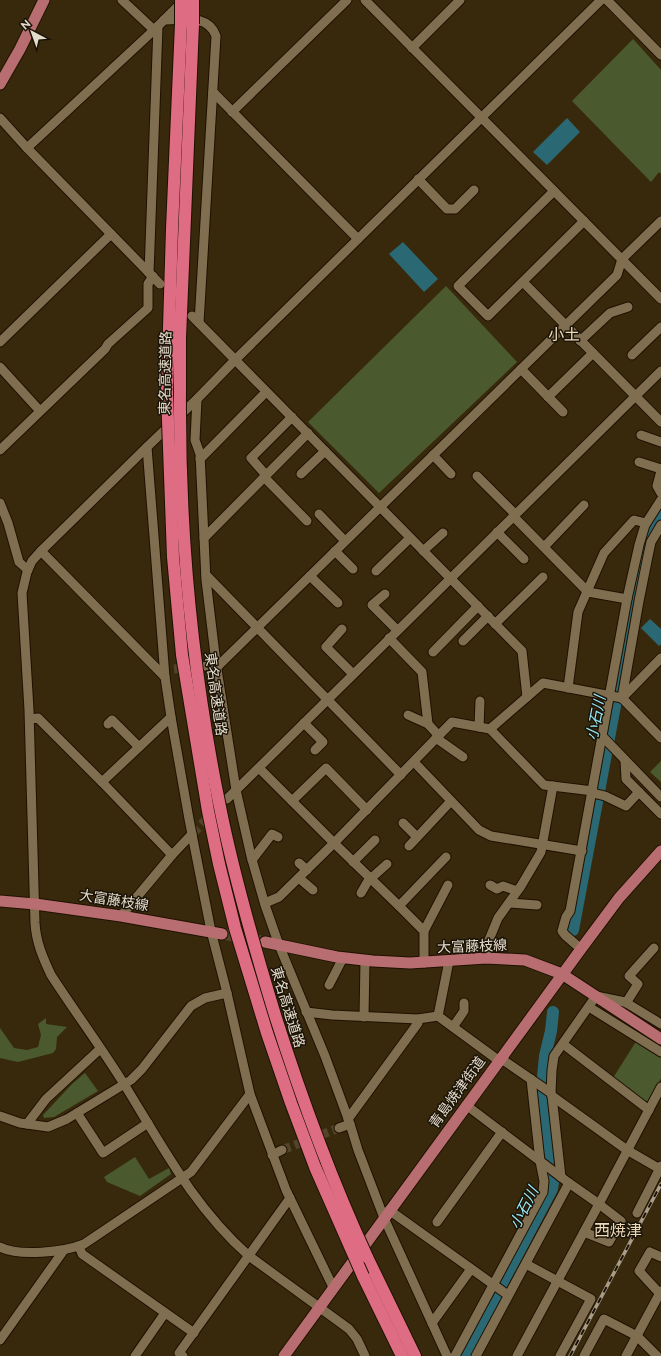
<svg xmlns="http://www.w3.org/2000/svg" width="661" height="1356" font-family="Raleway,'Noto Sans JP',sans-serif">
  <rect width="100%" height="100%" fill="#38290c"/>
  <!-- green -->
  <g fill="#4b592e">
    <polygon points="633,39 661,70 661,174 659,172 651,182 572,101"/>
    <polygon points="446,286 517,362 379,493 308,422"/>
    <polygon points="661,761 661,782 650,772"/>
    <polygon points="46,1018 46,1024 67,1027 57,1037 56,1049 53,1053 18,1062 0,1058 0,1028 14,1048 27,1050 38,1047 41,1035 38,1024"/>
    <polygon points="637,1040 661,1056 661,1078 649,1101 645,1102 613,1078"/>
    <polygon points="85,1073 98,1091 54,1117 44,1118 43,1115 72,1084"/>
    <polygon points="135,1157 149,1179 169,1168 171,1174 140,1196 107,1182 104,1177"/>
  </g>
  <!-- water -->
  <g fill="#2a6873">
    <polygon points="567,118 580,132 547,165 533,152"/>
    <polygon points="403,242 438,279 424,292 389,254"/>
    <polygon points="650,619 661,629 661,644 659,646 641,628"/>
  </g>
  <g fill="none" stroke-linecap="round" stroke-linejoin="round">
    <!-- river -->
    <g stroke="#2a6873" stroke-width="12">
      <path d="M573 930 642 562C645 544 651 530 661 515"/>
      <polyline points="464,1356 552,1189 553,1182 541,1098 545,1056 551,1031 553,1012"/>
    </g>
    <!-- minor-tunnel -->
    <g stroke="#524429" stroke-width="9" stroke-dasharray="9 4.5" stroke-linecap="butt">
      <polyline points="174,669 203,666"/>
      <polyline points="192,834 223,802"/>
      <polyline points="282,1150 339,1128"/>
    </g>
    <!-- major-tunnel -->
    <polyline stroke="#524429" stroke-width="11" stroke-dasharray="11 5.5" stroke-linecap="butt" points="222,934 261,941"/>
    <!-- minor casing -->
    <g stroke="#1f1100" stroke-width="11">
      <g id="minor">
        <polyline points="122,0 154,30"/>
        <polyline points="365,0 661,299"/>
        <polyline points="607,0 661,55"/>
        <path d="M164 20C184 20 208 14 216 36L199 323"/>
        <polyline points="412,48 460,0"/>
        <polyline points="213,92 358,239"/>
        <polyline points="232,112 347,0"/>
        <polyline points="0,118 27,148 160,284"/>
        <polyline points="27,148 154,30 183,1"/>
        <polyline points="418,179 447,209 455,209 474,190"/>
        <polyline points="554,191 458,286 488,316 584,221"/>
        <polyline points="149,273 158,26"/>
        <polyline points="523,282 661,422"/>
        <polyline points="192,316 522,651 527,697"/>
        <polyline points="580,341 610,313 628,307"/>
        <polyline points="0,342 111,234"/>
        <polyline points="632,355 661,327"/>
        <polyline points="0,367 40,411"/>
        <polyline points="521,369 563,412"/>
        <polyline points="548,397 593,353"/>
        <polyline points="197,399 195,440 200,454 206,580 216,663 236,790 251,856 265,905 279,945 325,1056 350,1124 358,1150 384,1218 447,1356"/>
        <polyline points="641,435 661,442"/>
        <polyline points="147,447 165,677 171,717 189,819 211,931 227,993 250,1094 286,1190 333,1287"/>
        <polyline points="0,450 105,349 108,344 148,308 148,284 153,276"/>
        <polyline points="433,455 451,474"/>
        <polyline points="200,459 266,392"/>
        <polyline points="639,462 661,469"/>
        <polyline points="661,471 657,486 661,493"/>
        <polyline points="301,474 325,451"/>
        <polyline points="266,475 251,458 292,417"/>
        <polyline points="477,476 515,514"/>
        <polyline points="264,477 307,521"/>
        <polyline points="0,503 8,523 19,562 28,570"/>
        <polyline points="319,514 345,541"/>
        <polyline points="513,516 588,592 627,599"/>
        <polyline points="497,532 524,559"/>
        <polyline points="204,538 308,433"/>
        <polyline points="544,547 584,505"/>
        <polyline points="41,551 165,677"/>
        <polyline points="335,551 353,569"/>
        <polyline points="423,551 443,533"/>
        <polyline points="376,571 410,538"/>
        <polyline points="206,575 401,775"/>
        <polyline points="310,576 338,603"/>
        <polyline points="385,594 372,605 397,630"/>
        <polyline points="495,624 543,577"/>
        <polyline points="342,629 326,647 353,674"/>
        <polyline points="389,638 422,672 428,724"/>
        <polyline points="463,641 488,616"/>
        <polyline points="433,652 478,606"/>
        <polyline points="205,666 216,663"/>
        <polyline points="217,667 617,275 622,259 661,221"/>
        <polyline points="568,688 578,612 604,553 634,520 646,523"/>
        <polyline points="408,715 428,724 439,736"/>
        <polyline points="171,717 102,782 172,855"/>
        <polyline points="30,719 38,718 102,782"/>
        <polyline points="304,723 323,742 315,750"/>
        <polyline points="108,724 112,720 139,747"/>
        <polyline points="479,727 480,701"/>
        <polyline points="490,729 544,785 593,791"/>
        <polyline points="603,737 661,797"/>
        <polyline points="436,738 463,757"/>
        <polyline points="661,738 622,698 639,601 648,556 651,542 661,525"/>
        <polyline points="625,760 626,779 661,814"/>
        <polyline points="414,762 479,830 491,836 582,851"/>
        <polyline points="259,768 334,843 399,906 424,931 424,963"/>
        <polyline points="593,793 605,796 626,806 639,792"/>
        <polyline points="227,799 661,371"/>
        <polyline points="292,801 326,768 367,810"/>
        <polyline points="403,823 417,837"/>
        <polyline points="409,846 451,801"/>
        <polyline points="252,860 272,834 278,837"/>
        <polyline points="353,862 375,840"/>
        <polyline points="299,863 307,870"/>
        <polyline points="299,878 313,890"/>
        <polyline points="490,885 497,889 503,886 517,891"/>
        <polyline points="361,893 368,881 387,864"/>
        <polyline points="265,903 279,897 334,843 452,722 490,729 543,683 622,698 661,658"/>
        <polyline points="510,903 537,905"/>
        <polyline points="399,906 446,857"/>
        <polyline points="121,916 172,855 192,834"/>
        <polyline points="424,931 448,885"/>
        <polyline points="581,949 565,935 562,931 566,917 570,911 627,599 639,545 645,525 661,500"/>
        <polyline points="486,958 486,947 498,918 521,886 541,852 553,786"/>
        <polyline points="329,985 343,958"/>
        <polyline points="626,1003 638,984 629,976 654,948"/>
        <polyline points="589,1007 661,1052"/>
        <polyline points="306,1012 332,1015 418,1019 438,1016 449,961"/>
        <polyline points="438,1016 498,1060"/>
        <polyline points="364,1017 365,960"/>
        <polyline points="453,1027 464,1011 464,1003"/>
        <polyline points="563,1044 649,1110"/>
        <polyline points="500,1058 551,1093 552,1096 627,1150 660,1169"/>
        <polyline points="551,1093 552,1070 554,1056 596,996 625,1002 661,1024"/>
        <polyline points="552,1096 561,1177"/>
        <polyline points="466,1105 569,1183 599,1204 517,1356"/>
        <polyline points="77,1113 103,1153 148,1123"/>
        <polyline points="0,1116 20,1123 48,1127 67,1119 131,1080 142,1069 191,1006 205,998 227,993"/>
        <polyline points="348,1119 418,1023 418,1019"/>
        <polyline points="27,1124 46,1099 100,1049"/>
        <polyline points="339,1128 350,1124"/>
        <polyline points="272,1155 282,1150"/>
        <polyline points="389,1210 508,1295"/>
        <polyline points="637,1213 661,1166"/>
        <polyline points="437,1222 502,1132"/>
        <polyline points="584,1232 609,1242 621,1221 599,1204 661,1087"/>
        <polyline points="79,1246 82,1254 194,1333"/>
        <path d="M0 1247C19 1257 64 1252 84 1244L191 1172 250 1094"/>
        <polyline points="661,1257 650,1252 639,1271 661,1295"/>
        <polyline points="526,1264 591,1299 560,1356"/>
        <polyline points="432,1323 471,1269"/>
        <polyline points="0,1340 64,1250"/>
        <polyline points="135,1356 165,1313"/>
        <polyline points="183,1356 179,1353 290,1198"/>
        <path d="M365 1356 357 1339 349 1329 249 1256C193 1206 163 1147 124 1084 101 1047 75 1012 51 975 43 958 36 942 35 923L29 710 22 593 27 572 32 561 41 551 147 447 197 399 235 360 601 0"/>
        <polyline points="455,1356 543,1192 544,1181 540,1161 531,1079"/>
        <polyline points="476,1356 569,1183"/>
        <polyline points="584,1356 604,1319 637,1336 657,1356"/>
        <polyline points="626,1356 661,1291"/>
      </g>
    </g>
    <!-- major casing -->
    <g stroke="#1f1100" stroke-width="13">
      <g id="major">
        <polyline points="0,84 20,49 44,0"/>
        <polyline points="0,901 35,904 121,916 222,934"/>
        <polyline points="265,942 337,957 373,961 410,963 486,958 525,960 562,974 661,1039"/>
        <polyline points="284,1356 581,949 619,898 661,851"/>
      </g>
    </g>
    <!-- highway casing -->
    <g stroke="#1f1100" stroke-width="14">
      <g id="highway">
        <polyline points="167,393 172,229 181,24"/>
        <polyline points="180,393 180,338 193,24"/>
        <polyline points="367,1257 415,1356"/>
        <polyline points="363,1276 402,1356"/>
      </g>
    </g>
    <!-- minor -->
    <use href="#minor" stroke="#806e51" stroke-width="9"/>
    <!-- major -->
    <use href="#major" stroke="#b86d70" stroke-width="11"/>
    <!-- highway -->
    <use href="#highway" stroke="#de6d84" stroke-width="12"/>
    <!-- rail casing -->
    <g stroke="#a99d89" stroke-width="3.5">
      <polyline id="rail" points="570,1356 661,1184"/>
    </g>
    <!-- rail -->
    <use href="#rail" stroke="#1a1307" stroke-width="2" stroke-dasharray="6" stroke-linecap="butt"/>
    <!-- highway-bridge casing -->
    <g stroke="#1f1100" stroke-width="14" stroke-linecap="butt">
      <g id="highway-bridge">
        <polyline points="181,24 181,0"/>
        <polyline points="193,24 193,0"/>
        <polyline points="167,393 173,557 182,655 208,811 219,864 235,928 267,1033 291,1103 315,1167 363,1276"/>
        <path d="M180 393C179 532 192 671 220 807 234 877 254 946 275 1015 301 1097 331 1179 367 1257"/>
      </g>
    </g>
    <!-- highway-bridge -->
    <use href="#highway-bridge" stroke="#de6d84" stroke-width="12"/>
  </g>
  <g text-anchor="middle" stroke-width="3" stroke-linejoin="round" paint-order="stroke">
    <!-- street labels -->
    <g font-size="14" fill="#e6dccc" stroke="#1a1307">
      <text transform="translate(165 373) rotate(-89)" y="5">東名高速道路</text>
      <text transform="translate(216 694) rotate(82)" y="5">東名高速道路</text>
      <text transform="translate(114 900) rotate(9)" y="5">大富藤枝線</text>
      <text transform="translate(472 946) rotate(-2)" y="5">大富藤枝線</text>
      <text transform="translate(288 1007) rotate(73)" y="5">東名高速道路</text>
      <text transform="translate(457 1092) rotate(-54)" y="5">青島焼津街道</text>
    </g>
    <!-- water labels -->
    <g font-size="15" font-style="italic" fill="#98ebfa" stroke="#1a1307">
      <text transform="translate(596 718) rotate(-79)" y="5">小石川</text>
      <text transform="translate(524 1208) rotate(-63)" y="5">小石川</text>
    </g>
    <!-- quarter labels -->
    <g font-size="16" fill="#eddab9" stroke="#1a1307">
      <text x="564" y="340">小土</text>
      <text x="618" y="1236">西焼津</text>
    </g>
  </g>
  <!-- north arrow -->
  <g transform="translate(32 32) rotate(319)" stroke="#1a1307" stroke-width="3" paint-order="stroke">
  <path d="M0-3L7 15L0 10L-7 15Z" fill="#e6dccc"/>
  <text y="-6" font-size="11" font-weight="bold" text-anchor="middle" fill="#e6dccc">N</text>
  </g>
</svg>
